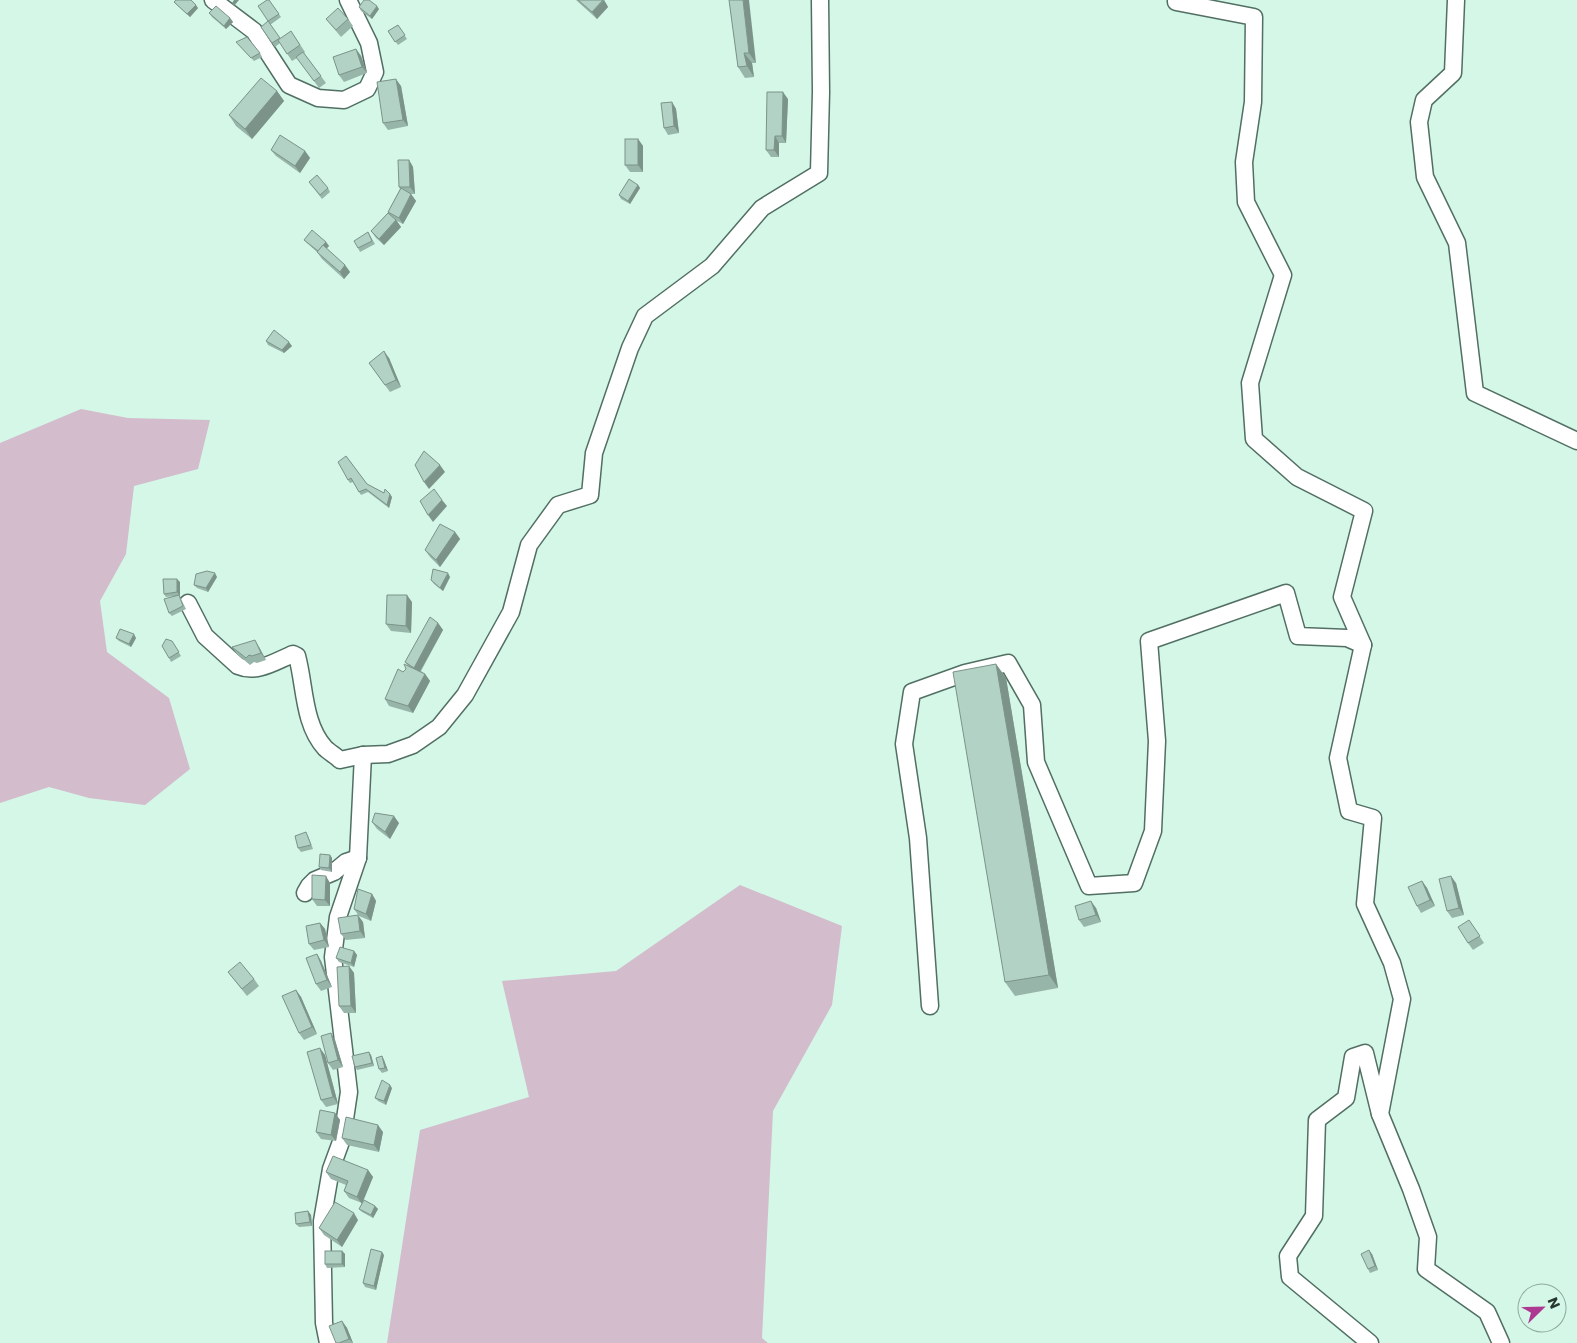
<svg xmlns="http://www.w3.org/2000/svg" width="1577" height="1343" font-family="Poppins,sans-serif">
  <rect width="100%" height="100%" fill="#d4f7e8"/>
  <!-- green -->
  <g fill="#d3bccb">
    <polygon points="81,409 128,418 210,420 198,469 134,486 126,554 100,601 107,652 169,698 190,769 145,805 89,798 49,787 0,803 0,443"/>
    <polygon points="740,885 842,926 832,1005 773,1111 762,1338 768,1343 387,1343 420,1130 529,1097 502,981 616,971"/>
  </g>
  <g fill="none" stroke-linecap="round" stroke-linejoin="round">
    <!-- street casing -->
    <g stroke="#516f63" stroke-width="19">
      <g id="street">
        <polyline points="213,0 254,31 289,85 318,98 344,100 367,89 375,72 369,43 348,0"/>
        <polyline points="1176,0 1176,2 1254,17 1253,102 1244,162 1246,202 1283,275 1250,383 1254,439 1297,477 1364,511 1342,597 1363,645 1338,758 1349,811 1373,818 1365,904 1392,963 1402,999 1380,1114"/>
        <polyline points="1456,0 1453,73 1424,100 1419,122 1425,177 1457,243 1475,393 1577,441"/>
        <path d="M188 603 205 636 238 666C257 674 276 661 293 654L297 656C305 685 303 724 325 748 329 752 336 756 340 760L363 755 388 754 413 745 439 727 465 695 511 612 529 545 558 505 590 495 594 453 630 348 645 316 712 266 762 208 819 173 821 92 820 0"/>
        <polyline points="305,893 309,886 315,880 334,872 346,862 358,858"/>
        <polyline points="930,1006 918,838 904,744 912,692 965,673 1008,663 1032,705 1036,762 1089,886 1134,883 1153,831 1157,741 1149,641 1286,593 1298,636 1347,638 1363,645"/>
        <polyline points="328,1343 324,1323 322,1221 331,1169 342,1139 349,1092 333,957 338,917 358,858 363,755"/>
        <polyline points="1370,1343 1290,1277 1288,1256 1314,1216 1317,1120 1346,1098 1353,1057 1365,1053 1380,1114 1411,1189 1428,1237 1426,1269 1487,1312 1501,1343"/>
      </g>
    </g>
    <!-- street -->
    <use href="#street" stroke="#fff" stroke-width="16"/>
  </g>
  <!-- wall -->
  <g fill="#98b5a9">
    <polygon points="269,0 281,17 270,25 280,39 291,31 305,52 304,53 326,83 319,88 297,58 292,61 280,43 275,47 261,27 268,21"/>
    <polygon points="576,0 604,0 608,7 597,19"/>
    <polygon points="729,0 756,63 752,63 754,77 745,78 738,67"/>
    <polygon points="174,2 198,8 190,17 177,5"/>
    <polygon points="359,7 379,9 372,19 361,11"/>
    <polygon points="209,13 230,18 233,22 226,29 212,17"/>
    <polygon points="326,19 348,19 353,26 341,37"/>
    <polygon points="398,25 407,39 398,45 388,31"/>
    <polygon points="236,42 260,53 262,57 254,61"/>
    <polygon points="356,49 361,56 367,73 344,82 339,75"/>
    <polygon points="401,86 408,126 388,130 383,123"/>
    <polygon points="277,91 284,101 252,139 236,126 229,115"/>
    <polygon points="788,99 786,143 779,143 779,157 771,157 766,150"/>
    <polygon points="672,102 676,109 679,133 668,135 664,128"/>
    <polygon points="638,139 643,146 643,172 630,172 625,165"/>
    <polygon points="271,150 305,151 310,158 300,173 276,156"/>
    <polygon points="409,160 413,167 415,194 411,194 416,201 403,224 397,221 401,227 384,245 376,238 371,231 388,213 388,212 400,189 399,187"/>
    <polygon points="309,182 328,188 330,192 322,199"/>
    <polygon points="638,185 640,188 630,204 621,199 619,195"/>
    <polygon points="368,232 375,244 360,252 358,248"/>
    <polygon points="304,240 326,242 329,246 326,248 345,265 350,272 344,279 322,259 317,252 307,243"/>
    <polygon points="266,341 292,346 284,353 268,345"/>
    <polygon points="389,358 401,387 390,392 369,363"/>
    <polygon points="346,456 367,484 392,497 389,508 368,492 361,495 353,482 350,483 348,480"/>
    <polygon points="455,532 460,539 440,567 430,557 425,550"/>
    <polygon points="217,577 208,592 197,588 194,585"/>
    <polygon points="450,577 443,591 434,584 431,580"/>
    <polygon points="180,582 179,596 181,599 186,609 172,616 169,613 175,596 166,597 164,594"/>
    <polygon points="412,602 411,633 391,631 386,624"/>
    <polygon points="438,623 443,630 421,671 425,674 430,681 413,713 389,706 385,699 408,666 405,662"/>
    <polygon points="116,638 136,638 131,647 119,641"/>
    <polygon points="172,641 181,656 171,662 169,658"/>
    <polygon points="232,647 259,647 266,660 257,663 254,662 250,665 237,654"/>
    <polygon points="996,664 1006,678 1058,988 1015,996 1005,982"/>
    <polygon points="372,822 399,823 390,839 377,829"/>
    <polygon points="308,836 313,849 301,852 298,848"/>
    <polygon points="330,855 332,858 332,872 321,870 319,867"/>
    <polygon points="1422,881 1427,888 1435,906 1421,913 1417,906"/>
    <polygon points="330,883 330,906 317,906 312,899"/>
    <polygon points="1456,883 1464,915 1452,918 1447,911"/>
    <polygon points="372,894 376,901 371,921 359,916 354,909"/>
    <polygon points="1096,908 1101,922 1084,927 1079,920"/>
    <polygon points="1469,920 1484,943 1473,950 1468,943"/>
    <polygon points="363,922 365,938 346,940 341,934"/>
    <polygon points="320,923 325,929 329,947 314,950 309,944"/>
    <polygon points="354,951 357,955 354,967 339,962 336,958"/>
    <polygon points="317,954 321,961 332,987 321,991 316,984"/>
    <polygon points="349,966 354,973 356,1013 344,1013 339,1006"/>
    <polygon points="228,972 254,979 259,986 247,996"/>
    <polygon points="296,990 301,997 317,1034 304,1040 299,1033"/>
    <polygon points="335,1040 343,1067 333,1070 328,1063"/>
    <polygon points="325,1055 338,1104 326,1107 321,1100"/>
    <polygon points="371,1055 374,1066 357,1070 355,1067"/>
    <polygon points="382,1056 384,1060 388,1071 382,1073 379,1069"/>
    <polygon points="392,1088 386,1105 378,1101 375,1098"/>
    <polygon points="335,1113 340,1120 336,1141 321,1139 316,1132"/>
    <polygon points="383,1132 379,1152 347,1145 342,1138"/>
    <polygon points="368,1170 373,1177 362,1203 375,1206 378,1209 373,1218 362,1212 359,1209 362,1203 349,1198 344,1191 346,1185 331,1179 326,1172"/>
    <polygon points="308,1211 311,1215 312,1226 299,1227 296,1224"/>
    <polygon points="358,1220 342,1247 324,1235 319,1228"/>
    <polygon points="342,1251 345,1254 345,1267 327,1268 325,1264"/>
    <polygon points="1372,1254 1378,1270 1370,1273 1368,1269"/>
    <polygon points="384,1255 376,1290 365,1287 363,1283"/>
    <polygon points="342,1321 347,1328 353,1343 336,1343"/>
  </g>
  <!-- shaded-wall -->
  <g fill="#7c9389">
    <polygon points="234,0 239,0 234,6 232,3"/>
    <polygon points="604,0 608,7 597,19 592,12"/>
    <polygon points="743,0 749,0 756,63 749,53"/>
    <polygon points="196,5 198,8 190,17 187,14"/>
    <polygon points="377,6 379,9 372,19 370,16"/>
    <polygon points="230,18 233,22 226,29 224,26"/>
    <polygon points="356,49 361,56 367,73 362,67"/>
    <polygon points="744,53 752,63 754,77 747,66"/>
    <polygon points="396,79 401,86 408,126 403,120"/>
    <polygon points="277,91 284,101 252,139 245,129"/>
    <polygon points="783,92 788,99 786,143 782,136"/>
    <polygon points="672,102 676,109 679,133 674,126"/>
    <polygon points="775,136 779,143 779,157 774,150"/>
    <polygon points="638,139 643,146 643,172 638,165"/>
    <polygon points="305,151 310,158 300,173 295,166"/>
    <polygon points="409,160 413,167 415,194 410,187"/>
    <polygon points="638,185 640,188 630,204 628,201"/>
    <polygon points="411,194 416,201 403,224 399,218"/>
    <polygon points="396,220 401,227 384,245 379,239"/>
    <polygon points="326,242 329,246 321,255 319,251"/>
    <polygon points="345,265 350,272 344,279 340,272"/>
    <polygon points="289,342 292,346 284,353 282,350"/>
    <polygon points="384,351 389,358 401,387 396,380"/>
    <polygon points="440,465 445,472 429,489 424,482"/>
    <polygon points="390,494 392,497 389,508 387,505"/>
    <polygon points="442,500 447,506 433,522 428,515"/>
    <polygon points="455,532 460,539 440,567 436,560"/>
    <polygon points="215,573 217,577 208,592 206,588"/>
    <polygon points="448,573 450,577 443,591 440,588"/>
    <polygon points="177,579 180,582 180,596 177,592"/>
    <polygon points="407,595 412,602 411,633 406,626"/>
    <polygon points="438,623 443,630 418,675 414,668"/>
    <polygon points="134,634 136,638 131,647 129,644"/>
    <polygon points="255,640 259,647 266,660 261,653"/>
    <polygon points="996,664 1006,678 1058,988 1049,975"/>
    <polygon points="425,674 430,681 413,713 408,706"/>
    <polygon points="394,816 399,823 390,839 385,832"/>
    <polygon points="330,855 332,858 332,872 329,868"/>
    <polygon points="326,876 330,883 330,906 325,900"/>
    <polygon points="1451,876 1456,883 1464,915 1459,908"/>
    <polygon points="1422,881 1427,888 1435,906 1430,900"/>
    <polygon points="372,894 376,901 371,921 366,914"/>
    <polygon points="1091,901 1096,908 1101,922 1096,915"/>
    <polygon points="358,915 363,922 365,938 360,931"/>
    <polygon points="320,923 325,929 329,947 324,940"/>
    <polygon points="354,951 357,955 354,967 351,963"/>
    <polygon points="317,954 321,961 332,987 327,980"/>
    <polygon points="349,966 354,973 356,1013 351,1006"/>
    <polygon points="296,990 301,997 317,1034 312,1027"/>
    <polygon points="331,1033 335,1040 343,1067 338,1060"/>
    <polygon points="320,1048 325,1055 338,1104 333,1097"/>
    <polygon points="369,1052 371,1055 374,1066 372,1063"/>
    <polygon points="382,1056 384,1060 388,1071 385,1068"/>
    <polygon points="390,1085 392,1088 386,1105 384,1101"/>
    <polygon points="335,1113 340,1120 336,1141 331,1135"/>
    <polygon points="378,1125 383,1132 379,1152 374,1145"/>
    <polygon points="368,1170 373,1177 362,1204 357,1197"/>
    <polygon points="375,1206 378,1209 373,1218 371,1215"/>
    <polygon points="308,1211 311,1215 312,1226 310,1222"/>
    <polygon points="354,1213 358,1220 342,1247 337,1240"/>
    <polygon points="1369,1250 1372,1254 1378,1270 1375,1266"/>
    <polygon points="342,1251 345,1254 345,1267 342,1264"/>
    <polygon points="382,1252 384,1255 376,1290 374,1286"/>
    <polygon points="342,1321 347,1328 353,1343 349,1339"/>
  </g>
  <!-- building -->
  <g fill="#b1d2c4" stroke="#7c9389">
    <polygon points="176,0 191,0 196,5 187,14 174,2"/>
    <polygon points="267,0 269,0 279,14 268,21 258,6"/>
    <polygon points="364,0 369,0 377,6 370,16 359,7"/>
    <polygon points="578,0 603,0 592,12"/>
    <polygon points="729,0 743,0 749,53 744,53 747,66 738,67"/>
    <polygon points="216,6 230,18 224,26 209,13"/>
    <polygon points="338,8 348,19 336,30 326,19"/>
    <polygon points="268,21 280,38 272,43 261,27"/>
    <polygon points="398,25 405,35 395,42 388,31"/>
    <polygon points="291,31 300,45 287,54 278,40"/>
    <polygon points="247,37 260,53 251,58 236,42"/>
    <polygon points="356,49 362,67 339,75 333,57"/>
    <polygon points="303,52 321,76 314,81 296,57"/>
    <polygon points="261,78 277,91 245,129 229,115"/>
    <polygon points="396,79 403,120 383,123 377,82"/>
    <polygon points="767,92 783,92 782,136 775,136 774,150 766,150"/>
    <polygon points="672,102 674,126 664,128 661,103"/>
    <polygon points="280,135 305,151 295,166 271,150"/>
    <rect x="625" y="139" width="13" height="26"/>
    <polygon points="398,160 409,160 410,187 399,187"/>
    <polygon points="317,175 328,188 320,195 309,182"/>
    <polygon points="629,179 638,185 628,201 619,195"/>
    <polygon points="401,188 411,194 399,218 388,212"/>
    <polygon points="388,213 396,220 379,239 371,231"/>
    <polygon points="312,230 326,242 318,251 304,240"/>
    <polygon points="368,232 372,241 358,248 354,241"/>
    <polygon points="323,245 345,265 340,272 317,252"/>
    <polygon points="274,330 289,342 282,350 266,341"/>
    <polygon points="384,351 396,380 385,385 369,363"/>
    <polygon points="424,451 440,465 424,482 415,465"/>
    <polygon points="346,456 367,484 384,493 385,489 390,494 387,505 366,489 359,492 351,478 348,480 338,462"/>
    <polygon points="434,489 442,500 428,515 420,501"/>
    <polygon points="440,524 455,532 436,560 425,550"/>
    <polygon points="433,569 448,573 440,588 431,580"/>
    <polygon points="207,571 215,573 206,588 194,585 196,574"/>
    <polygon points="163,579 177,579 177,592 164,594"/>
    <polygon points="179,595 183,606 169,613 164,599"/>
    <polygon points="387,595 407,595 406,626 386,624"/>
    <polygon points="430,617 438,623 414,668 405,662"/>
    <polygon points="120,629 134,634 129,644 116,638"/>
    <polygon points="166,639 172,641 179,652 169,658 162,646"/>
    <polygon points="255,640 261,653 252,656 249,655 246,658 232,647"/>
    <polygon points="404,664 425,674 408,706 385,699 398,669 403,672 406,669"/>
    <polygon points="996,664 1049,975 1005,982 953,672"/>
    <polygon points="375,813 394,816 385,832 372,822"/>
    <polygon points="306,832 311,845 298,848 295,836"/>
    <polygon points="320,854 330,855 329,868 319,867"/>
    <polygon points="312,875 326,876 325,900 312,899"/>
    <polygon points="1451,876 1459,908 1447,911 1439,879"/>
    <polygon points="1422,881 1430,900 1417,906 1408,887"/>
    <polygon points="358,889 372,894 366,914 354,909"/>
    <polygon points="1091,901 1096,915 1079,920 1075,906"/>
    <polygon points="358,915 360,931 341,934 338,918"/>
    <polygon points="1469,920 1480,936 1468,943 1458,927"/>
    <polygon points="320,923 324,940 309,944 306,926"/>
    <polygon points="340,947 354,951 351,963 336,958"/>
    <polygon points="317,954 327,980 316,984 306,958"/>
    <polygon points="240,962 254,979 242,989 228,972"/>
    <polygon points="349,966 351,1006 339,1006 337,967"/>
    <polygon points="296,990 312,1027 299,1033 282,996"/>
    <polygon points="331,1033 338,1060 328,1063 321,1036"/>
    <polygon points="320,1048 333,1097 321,1100 307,1052"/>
    <polygon points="369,1052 372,1063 355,1067 352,1056"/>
    <polygon points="382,1056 385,1068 379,1069 376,1058"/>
    <polygon points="382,1080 390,1085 384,1101 375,1098"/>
    <polygon points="320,1110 335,1113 331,1135 316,1132"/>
    <polygon points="346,1117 378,1125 374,1145 342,1138"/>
    <polygon points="333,1156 368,1170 357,1197 344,1191 348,1181 326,1172"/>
    <polygon points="364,1200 375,1206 371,1215 359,1209"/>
    <polygon points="335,1202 354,1213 337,1240 319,1228"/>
    <polygon points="308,1211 310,1222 296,1224 295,1213"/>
    <polygon points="371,1249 382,1252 374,1286 363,1283"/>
    <polygon points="1369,1250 1375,1266 1368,1269 1361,1254"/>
    <rect x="325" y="1251" width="17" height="13"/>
    <polygon points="342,1321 349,1339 339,1343 336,1343 329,1326"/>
  </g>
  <!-- north arrow -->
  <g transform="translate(1542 1308) rotate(67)"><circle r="24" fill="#d4f7e8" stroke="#90aa9f"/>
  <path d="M0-4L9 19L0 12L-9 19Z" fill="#ad3991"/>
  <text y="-8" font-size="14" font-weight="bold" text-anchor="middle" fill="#293731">N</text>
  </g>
</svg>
